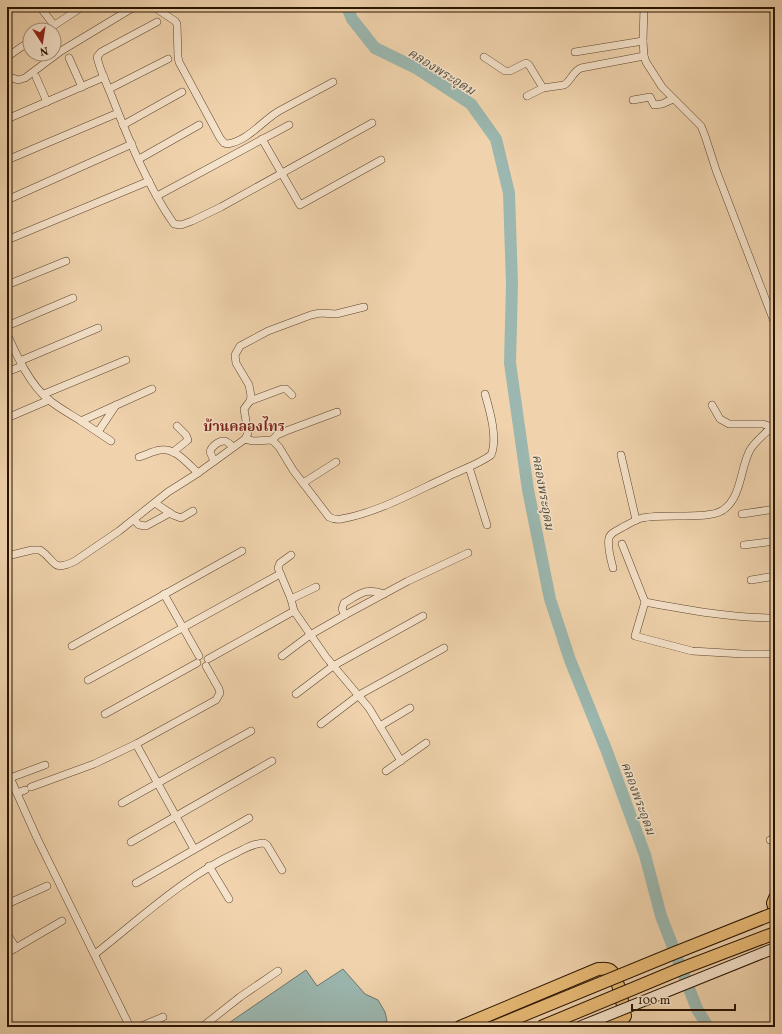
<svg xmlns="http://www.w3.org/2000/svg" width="782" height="1034" font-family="Vollkorn,'Noto Serif Thai',serif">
  <rect width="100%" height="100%" fill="#f0d3ad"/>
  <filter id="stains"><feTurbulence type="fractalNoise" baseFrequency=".005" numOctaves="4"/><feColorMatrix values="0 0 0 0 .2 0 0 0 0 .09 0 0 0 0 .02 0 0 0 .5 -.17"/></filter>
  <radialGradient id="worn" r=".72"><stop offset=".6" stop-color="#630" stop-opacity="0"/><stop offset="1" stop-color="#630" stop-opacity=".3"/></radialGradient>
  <!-- water -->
  <polygon fill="#9bb7af" stroke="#6d7669" points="343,969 365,994 378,1000 385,1012 387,1021 378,1027 223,1027 306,970 317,986"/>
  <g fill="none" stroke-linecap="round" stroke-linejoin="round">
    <!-- river -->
    <polyline stroke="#9bb7af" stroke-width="12" points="347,7 352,19 375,48 416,68 471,104 496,139 509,193 512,284 510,363 528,490 550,599 570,660 606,749 645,855 661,916 697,1009 708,1027"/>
    <!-- minor casing -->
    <g stroke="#5b442b" stroke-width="8">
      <g id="minor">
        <polyline points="40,7 54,25"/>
        <path d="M154 7 175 21 177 24 178 57 179 62 220 138 224 143 227 144C248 141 262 121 279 111L333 82"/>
        <polyline points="644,7 643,41 644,56 646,62 662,87 701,126 705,136 716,170 775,324"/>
        <polyline points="769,7 775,13"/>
        <path d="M157 22 101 52 97 57C100 71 107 84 112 97 128 138 149 189 174 224L181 225 192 221 221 207 372 123"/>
        <polyline points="47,30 82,7"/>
        <polyline points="575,52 643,41"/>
        <polyline points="7,57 30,41"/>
        <polyline points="484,57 505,71 510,71 526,63 529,65 543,88"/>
        <polyline points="69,58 82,87"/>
        <polyline points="7,76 18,80 25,78 61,51 134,7"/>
        <polyline points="36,77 47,102"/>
        <polyline points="109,89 168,59"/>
        <path d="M527 96 543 88 564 85C571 81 573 71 581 68L644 56"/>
        <polyline points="633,100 650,97 654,105 662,104 673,99"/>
        <polyline points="7,119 104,77"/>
        <polyline points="123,125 182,92"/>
        <polyline points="262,139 300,205 381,160"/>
        <polyline points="139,159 199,125"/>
        <polyline points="7,160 118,113"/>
        <polyline points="157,196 289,125"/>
        <polyline points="7,200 132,144"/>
        <polyline points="7,240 149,181"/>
        <polyline points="7,285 66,261"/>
        <polyline points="7,326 73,298"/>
        <path d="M7 334C17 356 30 385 49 400 59 408 70 414 81 421L152 389"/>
        <polyline points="20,361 98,328"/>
        <polyline points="7,372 22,366"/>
        <polyline points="44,394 126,360"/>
        <polyline points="250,401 282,389 286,389 292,395"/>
        <polyline points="712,405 720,419 729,424 763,424 772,427"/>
        <polyline points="7,418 49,400"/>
        <polyline points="81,421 111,441"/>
        <polyline points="98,432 116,405"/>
        <polyline points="245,439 253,441 272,440 277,435 286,431 337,412"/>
        <path d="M272 440 279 447 293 470 329 517C333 519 336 520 341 519 377 513 414 492 447 477 461 470 479 464 491 455 498 439 490 411 485 394"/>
        <polyline points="173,452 188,440 186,435 177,426"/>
        <polyline points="621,455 636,520"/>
        <path d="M139 457C146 455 153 451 160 450 175 447 188 464 198 473"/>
        <path d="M214 461 210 452C211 447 219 440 225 441 228 442 231 445 233 447"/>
        <polyline points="469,467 487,525"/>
        <polyline points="303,483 336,462"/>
        <polyline points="155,503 173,515 181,518 193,511"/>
        <polyline points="742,514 775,509"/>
        <polyline points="134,520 139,525 146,526 170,513"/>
        <polyline points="622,544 645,602 635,636 692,651 743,654 775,654"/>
        <polyline points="744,545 775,541"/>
        <polyline points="291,555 280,563 278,568 291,599 294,611 326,657 369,708 401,761"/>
        <path d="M7 556 32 550H40C56 560 51 573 75 561L119 531 168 492 198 473 245 439 248 433 244 409 250 401 251 396 249 385 236 363 235 355 240 346 268 331 311 315 320 313 336 314 364 307"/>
        <path d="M613 568C611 560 607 547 609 538 610 533 618 530 623 527 629 524 635 520 642 518 662 513 710 520 723 510 742 497 740 468 750 450 756 440 767 432 775 424"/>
        <polyline points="751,580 775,576"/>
        <polyline points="164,594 199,656"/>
        <polyline points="291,599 316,587"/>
        <path d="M645 602C688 610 731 618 775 618"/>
        <path d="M345 615 342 609 344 603C360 594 366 587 384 594"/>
        <polyline points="72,646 242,551"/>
        <polyline points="282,656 310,635 345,615 408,581 468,553"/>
        <polyline points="208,659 294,611"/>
        <polyline points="88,680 280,574"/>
        <polyline points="296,694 333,666 423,616"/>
        <polyline points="105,714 197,663"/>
        <polyline points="321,724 359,695 444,648"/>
        <polyline points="380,726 410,708"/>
        <polyline points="136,744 194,849"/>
        <polyline points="7,771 37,838 130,1027"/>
        <polyline points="386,771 426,743"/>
        <polyline points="10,778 45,765"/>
        <polyline points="31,787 94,764 136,744 216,700 220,693 219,689 206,666"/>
        <polyline points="17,793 25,790"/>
        <polyline points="122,803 251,731"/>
        <polyline points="770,840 775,838"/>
        <polyline points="131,842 272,761"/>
        <polyline points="209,866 229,899"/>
        <polyline points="136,883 249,818"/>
        <polyline points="7,904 47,886"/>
        <polyline points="7,934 16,948"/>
        <polyline points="7,953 62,921"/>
        <path d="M95 954C141 918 185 876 238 852 246 848 254 843 264 843L267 845 282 870"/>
        <polyline points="139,1027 163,1017"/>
        <polyline points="202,1027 240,997 278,971"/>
      </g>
    </g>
    <!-- primary casing -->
    <g stroke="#291400" stroke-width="14">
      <g id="primary">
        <polyline points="775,898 773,903 775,910"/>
        <path d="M460 1027 598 969C602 969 606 968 610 970 618 975 623 1006 625 1016L621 1022 605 1027"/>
      </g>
    </g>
    <!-- minor -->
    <use href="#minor" stroke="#f5e2ca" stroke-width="7"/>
    <!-- primary -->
    <use href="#primary" stroke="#e8ba76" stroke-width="12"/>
    <!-- secondary-bridge casing -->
    <g stroke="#291400" stroke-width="12" stroke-linecap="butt">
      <polyline id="secondary-bridge" points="579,1027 775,948"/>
    </g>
    <!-- primary-bridge casing -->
    <g stroke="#291400" stroke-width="14" stroke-linecap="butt">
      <g id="primary-bridge">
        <polyline points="494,1027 672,954 775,913"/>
        <polyline points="541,1027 678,970 775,933"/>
      </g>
    </g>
    <!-- secondary-bridge -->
    <use href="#secondary-bridge" stroke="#f5e2ca" stroke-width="10"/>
    <!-- primary-bridge -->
    <use href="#primary-bridge" stroke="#e8ba76" stroke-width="12"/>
  </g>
  <g text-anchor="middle" stroke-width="3" stroke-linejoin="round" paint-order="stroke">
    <!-- water labels -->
    <g font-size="13" font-style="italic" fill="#514d3d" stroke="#f5e2ca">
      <text transform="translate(442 71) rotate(32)" y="5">คลองพระอุดม</text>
      <text transform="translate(544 492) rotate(80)" y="5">คลองพระอุดม</text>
      <text transform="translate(639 798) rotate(70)" y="5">คลองพระอุดม</text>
    </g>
    <!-- quarter labels -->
    <g font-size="14" font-weight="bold" fill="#7a1f14" stroke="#f5e2ca">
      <text x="244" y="431">บ้านคลองไทร</text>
    </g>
  </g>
  <!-- margin -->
  <rect width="782" height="1034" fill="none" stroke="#f0d3ad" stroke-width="24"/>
  <rect x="8" y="8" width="766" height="1018" fill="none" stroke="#291400" stroke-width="2"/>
  <rect x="12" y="12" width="758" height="1010" fill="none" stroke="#291400"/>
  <!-- north arrow -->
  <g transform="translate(42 42) rotate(168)"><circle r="19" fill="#f5e2ca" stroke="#a39079"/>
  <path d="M0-3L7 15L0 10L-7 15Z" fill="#8f2418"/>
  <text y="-6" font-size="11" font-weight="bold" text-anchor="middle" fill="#291400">N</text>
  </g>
  <!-- scale -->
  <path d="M632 1004v6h103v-6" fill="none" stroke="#291400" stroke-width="2"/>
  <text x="638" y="1004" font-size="12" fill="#291400" stroke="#f5e2ca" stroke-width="3" paint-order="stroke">100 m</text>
  <rect width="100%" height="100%" filter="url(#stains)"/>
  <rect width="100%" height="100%" fill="url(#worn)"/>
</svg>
